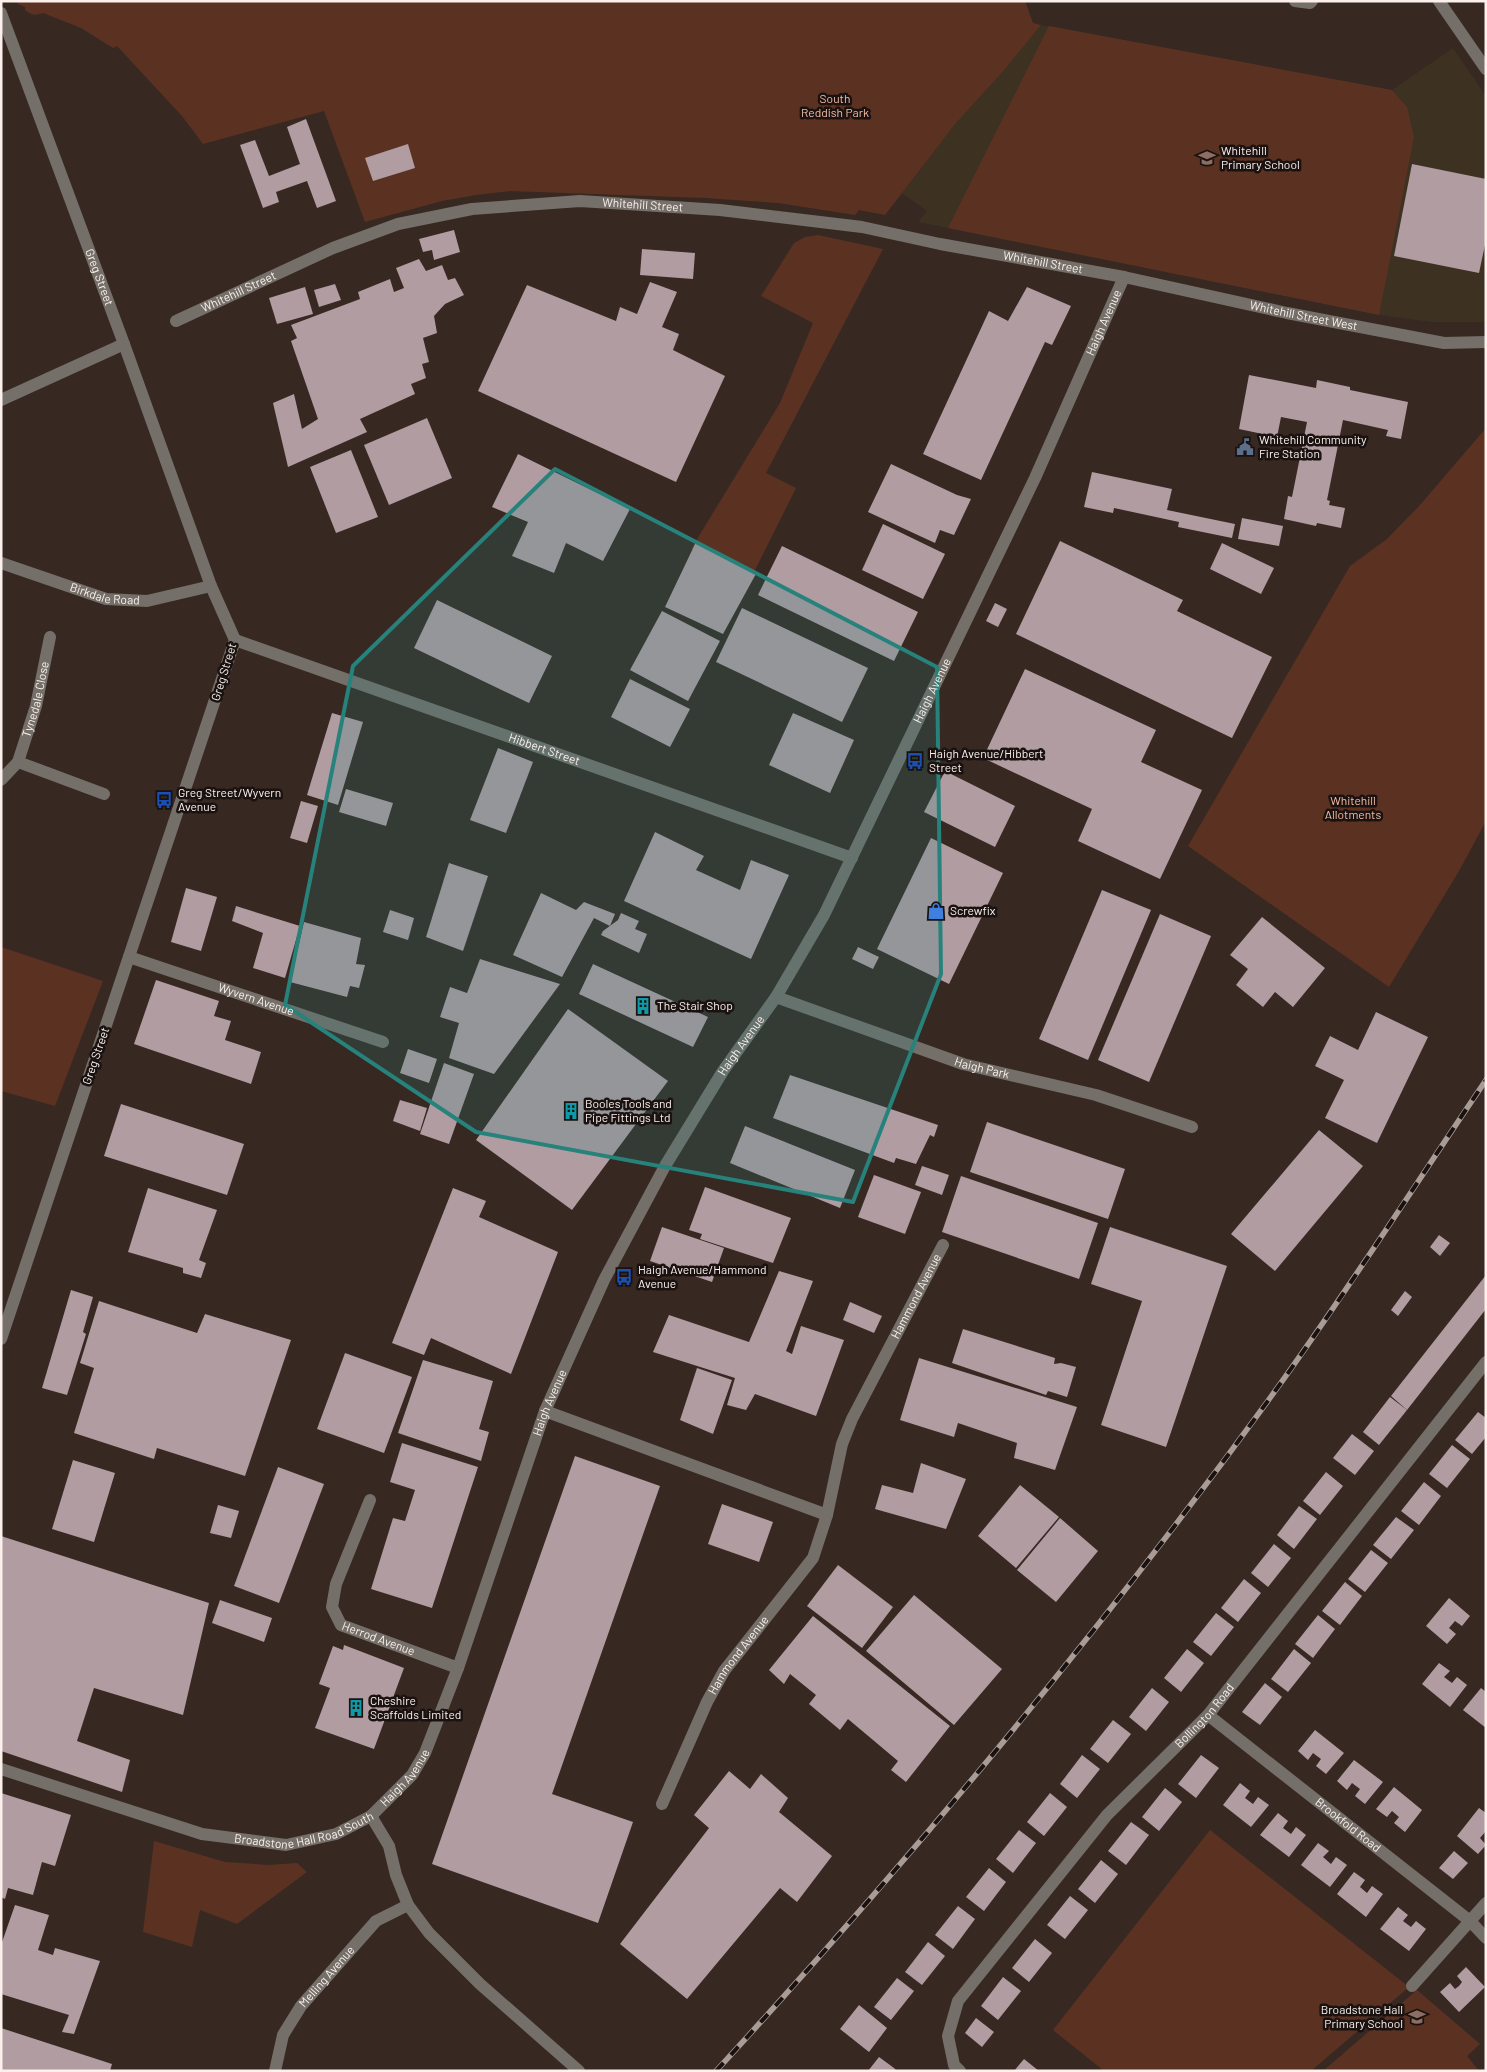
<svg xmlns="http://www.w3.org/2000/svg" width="1487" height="2072" font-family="Barlow,sans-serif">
  <rect width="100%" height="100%" fill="#372822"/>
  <!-- education -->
  <polygon fill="#3d3122" points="1041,25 1392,90 1453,48 1486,96 1486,322 1432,322 1386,316 918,222 927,211 902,193 959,119"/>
  <!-- green -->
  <g fill="#5b3222">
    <path d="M17 1H1025L1033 23 1041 25 1004 70 956 123 885 215 859 210 855 215 778 203 705 198 510 191 476 195 442 201 365 222 324 111 203 144 182 116 117 46 113 48 81 28 43 13C35 16 31 15 25 10V7L18 4Z"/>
    <polygon points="1049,26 1392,90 1407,107 1414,137 1379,315 948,228"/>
    <polygon points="818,235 883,249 766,473 796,488 752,576 691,549 780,403 813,323 761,296 794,243 805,237"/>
    <polygon points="1486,428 1486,821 1459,871 1389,987 1188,846 1350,566 1387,539 1420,505"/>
    <polygon points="1,947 103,981 55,1106 1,1091"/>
    <polygon points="1210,1830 1409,1987 1311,2071 1104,2071 1053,2030"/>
    <polygon points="154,1841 225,1862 269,1865 297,1863 307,1872 237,1924 200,1910 192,1947 143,1932"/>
    <polygon points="1417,1990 1480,2044 1467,2056 1479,2071 1323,2071"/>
  </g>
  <!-- building -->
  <g fill="#b19ca2">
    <polygon points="306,119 336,201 317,208 307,181 276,192 279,202 263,208 240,145 255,140 269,176 300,164 287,127"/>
    <polygon points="408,144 415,168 373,181 365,158"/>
    <polygon points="1412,164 1486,179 1486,240 1479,273 1394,256"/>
    <polygon points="454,230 460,252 434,260 432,250 423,252 419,239"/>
    <polygon points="642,249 695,253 693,279 640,275"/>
    <polygon points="419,259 426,271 442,265 448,280 455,278 464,295 445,304 434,316 437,333 423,338 429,362 422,364 426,378 411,384 415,394 360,419 367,432 288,467 273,403 294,394 302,429 318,419 291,341 297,338 291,325 360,299 358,292 390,279 394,292 404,288 396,268"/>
    <polygon points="650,282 677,292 662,327 679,334 673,350 725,376 676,482 478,391 527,285 616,321 620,307 637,314"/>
    <polygon points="335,284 341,300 319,307 314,290"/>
    <polygon points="305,287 313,314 277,324 269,298"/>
    <polygon points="1027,287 1071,306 1052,345 1045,342 981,480 923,454 989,311 1008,321"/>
    <polygon points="1249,375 1316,388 1317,380 1350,387 1350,390 1408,402 1401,439 1386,436 1388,430 1343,420 1327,500 1330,501 1329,505 1345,508 1341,528 1317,523 1316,526 1284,519 1288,496 1292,497 1307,422 1281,417 1277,437 1239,429"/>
    <polygon points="427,418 452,478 389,505 364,445"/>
    <polygon points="351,450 378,517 336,533 310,467"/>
    <polygon points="518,454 630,509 603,561 566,543 554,573 512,556 528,522 492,507"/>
    <polygon points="891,464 957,495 971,499 954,535 940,530 935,543 868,512"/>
    <polygon points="1092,472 1172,489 1167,510 1235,524 1232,538 1178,527 1179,522 1114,508 1113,513 1084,507"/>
    <polygon points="1242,518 1283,526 1279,546 1238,539"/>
    <polygon points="883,524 945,554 923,599 862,570"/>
    <polygon points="1060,541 1183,600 1177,611 1272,657 1232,738 1016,634"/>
    <polygon points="696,542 757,572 723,634 665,607"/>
    <polygon points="1222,543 1274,568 1261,594 1210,569"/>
    <polygon points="782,546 918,612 894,661 758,595"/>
    <polygon points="437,600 552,656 529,703 414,648"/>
    <polygon points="995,603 1007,609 998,627 986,621"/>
    <polygon points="742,608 868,668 842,722 716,662"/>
    <polygon points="662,611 720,641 688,701 630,670"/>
    <polygon points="1025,669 1156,730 1141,762 1202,790 1160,879 1078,841 1092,809 983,758"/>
    <polygon points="630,679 690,709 670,747 611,717"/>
    <polygon points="332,713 363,722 338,805 307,795"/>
    <polygon points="793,713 854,740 830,793 769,765"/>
    <polygon points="498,748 533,762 506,833 470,820"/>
    <polygon points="945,771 1015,806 995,847 924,812"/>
    <polygon points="346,789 393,803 386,826 339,812"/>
    <polygon points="301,801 318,806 307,843 290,838"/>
    <polygon points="655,832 704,856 696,870 740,890 751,860 789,875 751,959 624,901"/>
    <polygon points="931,838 1003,873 949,984 877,949"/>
    <polygon points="449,863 488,876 463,951 426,937"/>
    <polygon points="186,888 217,897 201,951 171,942"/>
    <polygon points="1102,890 1151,910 1088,1060 1039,1039"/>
    <polygon points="541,893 576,910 584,902 615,914 610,926 594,918 562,977 513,955"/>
    <polygon points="236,906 300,926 285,978 253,968 263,933 232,921"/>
    <polygon points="390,910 414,918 408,940 383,932"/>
    <polygon points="621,913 639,921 635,929 647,934 639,953 601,935 603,931 618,920"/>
    <polygon points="1160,914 1211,936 1149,1082 1098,1060"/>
    <polygon points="1262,917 1325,968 1293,1007 1275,992 1263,1007 1236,985 1248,969 1230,955"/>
    <polygon points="304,922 361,938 356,964 365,965 359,988 350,986 347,997 290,982"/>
    <polygon points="858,947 879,957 873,969 852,959"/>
    <polygon points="480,959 560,984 494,1074 449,1058 459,1023 440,1017 450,987 467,993"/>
    <polygon points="593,964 708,1017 693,1047 579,994"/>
    <polygon points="156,980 219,1001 214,1016 231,1021 225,1040 261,1052 251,1084 134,1044"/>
    <polygon points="568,1009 668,1081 572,1210 476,1140"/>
    <polygon points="1376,1012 1428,1037 1377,1143 1325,1118 1344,1080 1315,1066 1330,1036 1358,1050"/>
    <polygon points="408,1049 437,1059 429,1083 400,1073"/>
    <polygon points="444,1063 474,1074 449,1144 420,1134"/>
    <polygon points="790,1075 938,1125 934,1137 930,1135 916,1164 896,1158 894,1163 773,1118"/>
    <polygon points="400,1100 427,1108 420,1131 393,1121"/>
    <polygon points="121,1104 244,1144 227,1195 104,1156"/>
    <polygon points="987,1122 1125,1169 1108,1219 970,1172"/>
    <polygon points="745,1126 855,1170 840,1208 730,1163"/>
    <polygon points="1319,1130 1363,1166 1275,1271 1231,1234"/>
    <polygon points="922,1166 949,1175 942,1195 915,1185"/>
    <polygon points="874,1175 921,1192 905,1234 858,1217"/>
    <polygon points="961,1176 1098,1223 1079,1279 942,1232"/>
    <polygon points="705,1187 791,1218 773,1263 700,1239 702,1234 689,1230"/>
    <polygon points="148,1188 217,1210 199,1260 206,1263 201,1278 183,1273 183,1268 128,1252"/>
    <polygon points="453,1188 486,1201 479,1217 558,1252 511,1374 431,1338 424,1355 392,1343"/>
    <polygon points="662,1227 724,1248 712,1282 650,1261"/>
    <polygon points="1110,1227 1227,1266 1166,1447 1101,1425 1142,1301 1091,1284"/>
    <polygon points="1439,1235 1450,1243 1440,1256 1430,1247"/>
    <polygon points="779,1271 813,1281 786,1351 792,1354 801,1326 844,1340 816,1416 755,1394 746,1410 727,1405 735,1378 653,1352 669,1315 749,1342"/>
    <polygon points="1486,1275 1486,1309 1407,1410 1391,1396"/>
    <polygon points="71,1290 93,1297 83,1332 86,1334 67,1395 42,1388"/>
    <polygon points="1405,1291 1412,1297 1398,1316 1391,1310"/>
    <polygon points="99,1301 197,1333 205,1314 291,1340 245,1476 157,1448 154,1459 74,1433 94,1368 80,1363"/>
    <polygon points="850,1302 882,1316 874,1333 843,1320"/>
    <polygon points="963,1329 1055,1358 1054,1364 1061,1363 1076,1367 1067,1397 1048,1391 1046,1395 952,1363"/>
    <polygon points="345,1353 412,1377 384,1453 317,1429"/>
    <polygon points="919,1358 1077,1407 1055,1470 1014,1458 1017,1443 958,1423 954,1437 900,1420"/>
    <polygon points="423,1360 493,1381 479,1429 489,1432 481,1461 398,1433"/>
    <polygon points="697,1368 732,1380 713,1434 680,1420"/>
    <polygon points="1390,1397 1407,1410 1379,1445 1363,1432"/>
    <polygon points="1478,1412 1486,1418 1486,1437 1472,1454 1455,1440"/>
    <polygon points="1352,1434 1374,1451 1355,1475 1333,1458"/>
    <polygon points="402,1443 478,1467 432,1608 371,1589 393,1518 405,1521 415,1490 390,1482"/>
    <polygon points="1452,1445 1470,1459 1447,1488 1429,1474"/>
    <polygon points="575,1456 660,1486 552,1794 633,1822 598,1923 432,1864"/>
    <polygon points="73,1460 115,1473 94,1542 52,1529"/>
    <polygon points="921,1463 966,1479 946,1529 875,1509 882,1485 913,1493"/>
    <polygon points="278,1467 324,1484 279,1603 234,1586"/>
    <polygon points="1326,1472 1343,1486 1320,1515 1303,1501"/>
    <polygon points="1424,1482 1441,1496 1419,1525 1401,1511"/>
    <polygon points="1020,1485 1059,1517 1016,1568 978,1536"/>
    <polygon points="722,1504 773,1522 759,1562 708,1544"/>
    <polygon points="218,1505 239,1511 231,1538 210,1533"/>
    <polygon points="1299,1506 1317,1519 1294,1549 1277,1535"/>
    <polygon points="1396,1517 1414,1530 1391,1559 1373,1545"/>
    <polygon points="1060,1518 1098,1551 1056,1602 1017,1570"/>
    <polygon points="1,1536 209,1603 183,1715 94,1688 77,1741 130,1760 122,1792 1,1751"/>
    <polygon points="1274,1544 1291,1558 1268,1587 1251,1573"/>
    <polygon points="1371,1550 1388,1563 1365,1592 1348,1579"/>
    <polygon points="838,1565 893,1607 862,1648 807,1606"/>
    <polygon points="1244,1579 1261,1593 1238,1622 1221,1608"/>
    <polygon points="1345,1582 1362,1596 1340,1625 1322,1611"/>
    <polygon points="914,1595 1002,1669 954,1725 866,1651"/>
    <polygon points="1449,1598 1470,1616 1462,1626 1455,1621 1449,1628 1456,1634 1447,1644 1426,1626"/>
    <polygon points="220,1600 272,1618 264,1642 212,1623"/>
    <polygon points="1216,1613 1234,1627 1211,1656 1193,1642"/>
    <polygon points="1318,1615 1335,1629 1313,1658 1295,1644"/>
    <polygon points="813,1616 950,1726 906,1782 891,1770 898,1761 848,1719 840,1730 809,1704 816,1695 790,1674 784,1684 769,1670"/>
    <polygon points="344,1645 404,1668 374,1749 315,1728 330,1688 319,1684 333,1646 343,1650"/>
    <polygon points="1187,1649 1204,1663 1181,1692 1164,1678"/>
    <polygon points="1294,1649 1311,1663 1288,1692 1271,1679"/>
    <polygon points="1439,1663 1450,1671 1444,1677 1452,1683 1457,1677 1467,1685 1450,1707 1422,1684"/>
    <polygon points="1265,1683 1282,1697 1260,1725 1242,1712"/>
    <polygon points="1152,1688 1169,1702 1146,1731 1129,1717"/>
    <polygon points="1481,1688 1486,1692 1486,1728 1463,1710"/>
    <polygon points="1113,1720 1131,1734 1108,1763 1090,1749"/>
    <polygon points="1315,1730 1344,1753 1326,1774 1316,1766 1321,1759 1313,1753 1308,1760 1298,1751"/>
    <polygon points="1082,1755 1100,1769 1077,1798 1060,1784"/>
    <polygon points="1201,1755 1219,1768 1196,1798 1178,1784"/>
    <polygon points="1354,1760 1383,1782 1365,1804 1355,1796 1360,1789 1352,1783 1347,1790 1337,1781"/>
    <polygon points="729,1771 750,1789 761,1774 788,1798 779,1812 832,1856 797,1902 780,1888 687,1999 620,1944 709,1828 694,1815"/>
    <polygon points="1240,1783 1250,1791 1245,1798 1253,1804 1258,1797 1269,1805 1251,1827 1223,1805"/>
    <polygon points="1394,1787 1422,1810 1405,1832 1394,1823 1399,1817 1392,1811 1387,1817 1376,1809"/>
    <polygon points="1165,1788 1182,1802 1159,1831 1142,1817"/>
    <polygon points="1,1793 71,1815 55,1866 42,1862 33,1895 8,1888 5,1899 1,1897"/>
    <polygon points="1050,1793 1067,1807 1044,1836 1027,1822"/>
    <polygon points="1479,1808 1486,1813 1486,1831 1480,1838 1486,1845 1478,1854 1457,1836"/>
    <polygon points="1278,1813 1288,1821 1283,1828 1291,1834 1296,1827 1306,1835 1289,1857 1260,1835"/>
    <polygon points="1131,1822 1149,1835 1126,1865 1108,1851"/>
    <polygon points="1019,1830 1036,1843 1013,1873 996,1859"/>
    <polygon points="1318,1843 1329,1851 1323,1857 1331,1864 1336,1857 1347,1865 1330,1887 1301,1865"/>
    <polygon points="1454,1851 1468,1863 1453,1879 1439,1868"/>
    <polygon points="1101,1860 1118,1874 1095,1903 1078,1889"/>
    <polygon points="989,1868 1006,1882 984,1911 966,1897"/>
    <polygon points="1354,1872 1365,1880 1360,1887 1367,1893 1372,1886 1383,1894 1366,1917 1337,1894"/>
    <polygon points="1070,1896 1088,1910 1065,1939 1047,1925"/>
    <polygon points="15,1905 49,1915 38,1950 53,1955 55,1948 100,1961 74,2034 62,2032 69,2015 1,1994 1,1945"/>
    <polygon points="958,1906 975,1919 953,1949 935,1935"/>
    <polygon points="1398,1907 1408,1915 1403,1921 1411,1927 1416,1921 1426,1929 1409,1951 1380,1929"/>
    <polygon points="1035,1939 1052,1953 1029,1982 1012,1968"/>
    <polygon points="928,1942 945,1956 922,1985 905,1972"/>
    <polygon points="1466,1967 1485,1987 1459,2012 1440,1992 1450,1983 1455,1989 1459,1986 1462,1982 1457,1976"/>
    <polygon points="1003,1977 1021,1991 998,2020 981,2006"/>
    <polygon points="897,1978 914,1991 891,2020 874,2007"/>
    <polygon points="859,2005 887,2028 869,2052 840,2029"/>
    <polygon points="976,2018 994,2032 982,2047 965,2033"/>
    <polygon points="1,2028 112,2064 110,2071 1,2071"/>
    <polygon points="879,2057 894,2068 897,2071 868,2071"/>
    <polygon points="1024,2059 1039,2071 1014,2071"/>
  </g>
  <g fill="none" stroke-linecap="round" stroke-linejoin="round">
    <!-- minor -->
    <g stroke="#756f69" stroke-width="12">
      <polyline points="1295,1 1310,3 1312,1"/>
      <polyline points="1439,1 1486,69"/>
      <path id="s1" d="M1 13 124 344 211 586 235 640 1 1339"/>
      <path id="s2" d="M176 321 333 248 398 224 472 209 580 201 720 210 862 227 940 244 1124 277 1287 313 1444 343 1486 342"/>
      <polyline points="1,400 124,344"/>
      <path id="s3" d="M1 563 106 599 147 601 211 586"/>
      <path id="s4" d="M235 640 852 858"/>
      <polyline points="18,762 104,794"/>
      <path id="s5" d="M1 780 18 762 36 706 50 637"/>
      <path id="s6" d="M129 957 383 1042"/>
      <path id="s7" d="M776 997 963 1064 1096 1095 1192 1127"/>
      <polyline points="545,1411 827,1515"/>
      <path id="s8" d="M370 1500 336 1584 332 1607 341 1625 458 1668"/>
      <path id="s9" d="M1208 1715 1470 1921 1486 1938"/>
      <path id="s10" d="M1 1769 202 1834 286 1845 336 1834 371 1816 412 1775 425 1753 458 1668 545 1411 604 1280 665 1166 723 1071 776 997 824 915 1035 478 1124 277"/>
      <path id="s11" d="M662 1804 707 1702 724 1671 813 1558 827 1515 842 1444 852 1419 943 1245"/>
      <polyline points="371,1816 389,1846 396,1875 408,1905 429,1933 480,1984 579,2071"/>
      <polyline points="1412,1986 1486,1903"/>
      <path id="s12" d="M275 2071 283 2035 301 2006 376 1921 408 1905"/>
      <path id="s13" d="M960 2071 954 2065 948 2036 958 2001 1107 1815 1208 1715 1486 1362"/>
    </g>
    <!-- rail casing -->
    <g stroke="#a99c97" stroke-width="5.5">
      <path id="rail" d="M716 2071C913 1857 1099 1633 1270 1398 1345 1295 1414 1186 1486 1080"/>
    </g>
    <!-- rail -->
    <use href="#rail" stroke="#191210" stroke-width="4" stroke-dasharray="11" stroke-linecap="butt"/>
  </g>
  <!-- marked area -->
  <path fill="#27827b" fill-opacity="0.2" stroke="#27827b" stroke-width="4" stroke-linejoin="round" d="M555 469 937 667 941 974 853 1202 476 1132 285 1005 353 666Z"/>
  <!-- icons -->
  <defs>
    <g id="school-bare" transform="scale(1.35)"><path d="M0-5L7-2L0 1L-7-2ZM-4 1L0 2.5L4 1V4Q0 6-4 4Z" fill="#8d6e63" stroke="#191210" stroke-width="2.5" paint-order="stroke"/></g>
    <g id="civic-bare" transform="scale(1.35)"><path d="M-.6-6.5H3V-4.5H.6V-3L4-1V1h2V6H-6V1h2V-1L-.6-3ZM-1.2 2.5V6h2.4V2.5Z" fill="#5c6f8a" stroke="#191210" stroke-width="2.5" paint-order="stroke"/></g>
    <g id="bus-bare" transform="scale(1.35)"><path d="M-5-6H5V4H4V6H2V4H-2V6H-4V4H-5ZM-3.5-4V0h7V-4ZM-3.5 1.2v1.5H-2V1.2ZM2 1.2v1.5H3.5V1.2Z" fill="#1a4fb4" stroke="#191210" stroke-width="2.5" paint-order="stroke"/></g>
    <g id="shop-bare" transform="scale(1.35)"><path d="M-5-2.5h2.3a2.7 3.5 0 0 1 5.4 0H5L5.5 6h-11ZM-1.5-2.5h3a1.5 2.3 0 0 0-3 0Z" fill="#3f7fe0" stroke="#191210" stroke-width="2.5" paint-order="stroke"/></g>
    <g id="building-bare" transform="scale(1.35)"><path d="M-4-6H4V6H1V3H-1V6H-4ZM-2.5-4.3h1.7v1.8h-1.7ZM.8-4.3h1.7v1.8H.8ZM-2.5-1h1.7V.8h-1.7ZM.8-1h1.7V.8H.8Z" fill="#0f9aa8" stroke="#191210" stroke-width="2.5" paint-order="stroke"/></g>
  </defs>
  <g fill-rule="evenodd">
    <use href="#school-bare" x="1207" y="158"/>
    <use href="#civic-bare" x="1245" y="447"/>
    <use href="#bus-bare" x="915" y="761"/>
    <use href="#bus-bare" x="164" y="800"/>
    <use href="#shop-bare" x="936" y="911"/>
    <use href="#building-bare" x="643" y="1006"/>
    <use href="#building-bare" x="571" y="1111"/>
    <use href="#bus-bare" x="624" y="1277"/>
    <use href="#building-bare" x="356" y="1708"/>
    <use href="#school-bare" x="1417" y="2017"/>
  </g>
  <g text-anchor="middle" stroke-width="5" stroke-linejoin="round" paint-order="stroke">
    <!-- park labels -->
    <g font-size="12" fill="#f6bba4" stroke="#191210">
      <text x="835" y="103">South<tspan x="835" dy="14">Reddish Park</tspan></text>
      <text x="1353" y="805">Whitehill<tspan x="1353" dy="14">Allotments</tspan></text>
    </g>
    <!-- poi labels -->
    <g font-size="12" fill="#fbf0ec" stroke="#191210" text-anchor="start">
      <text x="1221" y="155">Whitehill<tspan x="1221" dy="14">Primary School</tspan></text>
      <text x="1259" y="444">Whitehill Community<tspan x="1259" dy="14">Fire Station</tspan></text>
      <text x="929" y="758">Haigh Avenue/Hibbert<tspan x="929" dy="14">Street</tspan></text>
      <text x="178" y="797">Greg Street/Wyvern<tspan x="178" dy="14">Avenue</tspan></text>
      <text x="950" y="915">Screwfix</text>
      <text x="657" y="1010">The Stair Shop</text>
      <text x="585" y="1108">Booles Tools and<tspan x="585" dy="14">Pipe Fittings Ltd</tspan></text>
      <text x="638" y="1274">Haigh Avenue/Hammond<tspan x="638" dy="14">Avenue</tspan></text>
      <text x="370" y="1705">Cheshire<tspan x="370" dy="14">Scaffolds Limited</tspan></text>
      <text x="1403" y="2014" text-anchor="end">Broadstone Hall<tspan x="1403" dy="14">Primary School</tspan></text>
    </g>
    <!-- street labels -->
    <g font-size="12" fill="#fbf0ec" stroke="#191210">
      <text dy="4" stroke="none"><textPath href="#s2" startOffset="489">Whitehill Street</textPath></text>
      <text dy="4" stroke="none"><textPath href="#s2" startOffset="894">Whitehill Street</textPath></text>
      <text dy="4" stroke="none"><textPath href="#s1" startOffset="282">Greg Street</textPath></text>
      <text dy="4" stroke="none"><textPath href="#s2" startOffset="69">Whitehill Street</textPath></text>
      <text dy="4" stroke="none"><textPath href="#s2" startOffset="1160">Whitehill Street West</textPath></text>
      <text dy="4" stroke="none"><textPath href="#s10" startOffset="2058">Haigh Avenue</textPath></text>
      <text dy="4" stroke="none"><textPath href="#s3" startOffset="109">Birkdale Road</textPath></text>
      <text transform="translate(224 672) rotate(-73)" y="4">Greg Street</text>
      <text dy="4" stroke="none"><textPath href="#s10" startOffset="1652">Haigh Avenue</textPath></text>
      <text dy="4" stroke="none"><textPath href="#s5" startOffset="90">Tynedale Close</textPath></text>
      <text dy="4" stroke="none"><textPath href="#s4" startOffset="328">Hibbert Street</textPath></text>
      <text dy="4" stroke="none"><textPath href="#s6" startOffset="134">Wyvern Avenue</textPath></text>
      <text dy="4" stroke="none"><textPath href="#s10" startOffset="1248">Haigh Avenue</textPath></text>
      <text transform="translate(96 1056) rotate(-71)" y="4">Greg Street</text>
      <text dy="4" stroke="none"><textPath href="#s7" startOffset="218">Haigh Park</textPath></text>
      <text dy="4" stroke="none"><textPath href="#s11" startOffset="574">Hammond Avenue</textPath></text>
      <text dy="4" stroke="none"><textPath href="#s10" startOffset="842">Haigh Avenue</textPath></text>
      <text dy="4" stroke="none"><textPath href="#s8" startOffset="174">Herrod Avenue</textPath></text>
      <text dy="4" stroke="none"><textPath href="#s11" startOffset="168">Hammond Avenue</textPath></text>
      <text dy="4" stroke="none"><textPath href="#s13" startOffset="452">Bollington Road</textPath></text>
      <text dy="4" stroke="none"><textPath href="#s10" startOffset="438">Haigh Avenue</textPath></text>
      <text dy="4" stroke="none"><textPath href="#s9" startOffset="178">Brookfold Road</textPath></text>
      <text dy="4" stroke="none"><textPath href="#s10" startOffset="316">Broadstone Hall Road South</textPath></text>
      <text dy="4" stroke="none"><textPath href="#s12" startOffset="110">Melling Avenue</textPath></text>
    </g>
  </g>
  <!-- border -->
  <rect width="1487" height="2072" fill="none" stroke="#fbf0ec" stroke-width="5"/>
</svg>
